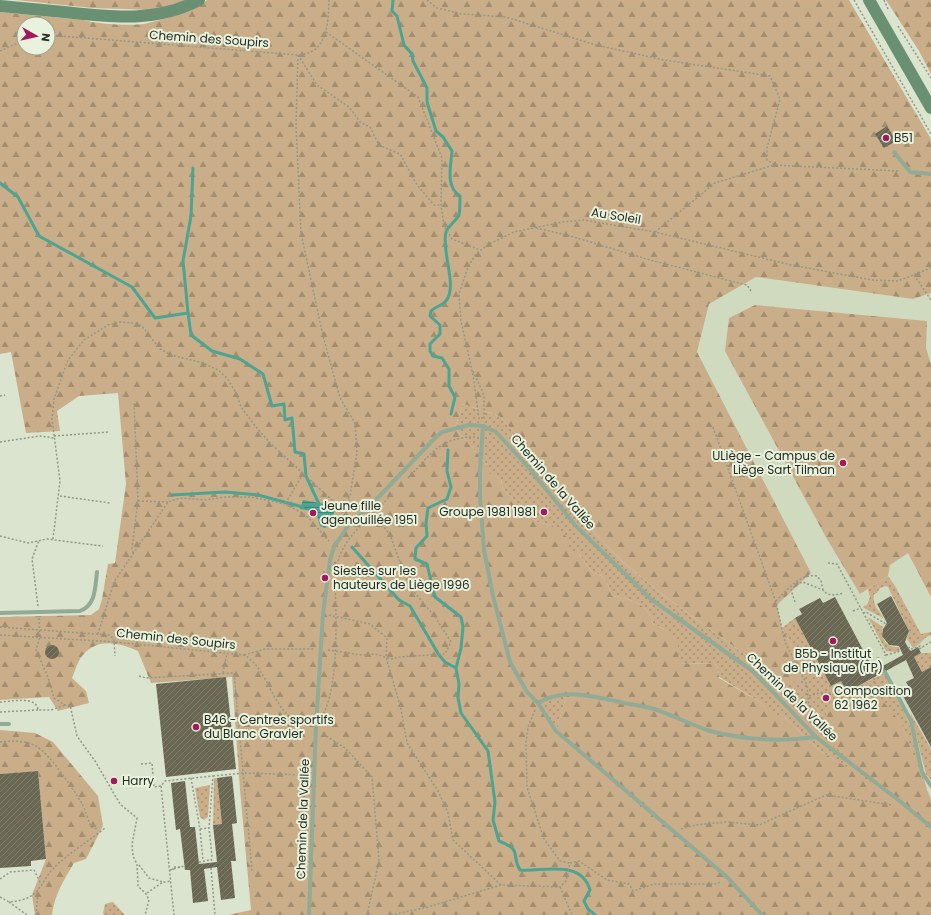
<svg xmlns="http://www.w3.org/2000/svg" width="931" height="915" font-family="Poppins,sans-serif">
  <defs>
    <pattern id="grass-dots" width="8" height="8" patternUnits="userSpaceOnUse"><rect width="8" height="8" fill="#caae89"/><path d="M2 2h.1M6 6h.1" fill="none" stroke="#a48e70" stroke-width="1.8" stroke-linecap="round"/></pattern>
    <pattern id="forest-firs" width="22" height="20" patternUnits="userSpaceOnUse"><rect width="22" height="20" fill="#caae89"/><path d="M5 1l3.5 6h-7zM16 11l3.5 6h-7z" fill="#a48e70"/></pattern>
    <pattern id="water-rules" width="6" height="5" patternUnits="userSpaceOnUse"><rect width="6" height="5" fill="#4ca492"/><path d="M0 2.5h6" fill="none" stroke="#3f8677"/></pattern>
    <pattern id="building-hatch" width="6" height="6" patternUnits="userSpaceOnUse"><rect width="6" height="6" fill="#6a6853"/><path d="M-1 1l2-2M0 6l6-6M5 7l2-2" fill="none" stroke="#7f7e6e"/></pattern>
  </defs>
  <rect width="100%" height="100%" fill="#dbe4cf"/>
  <!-- built -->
  <polygon fill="#cfdabf" points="756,277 913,299 931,293 931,800 928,794 826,710 782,628 777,604 697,352 709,304"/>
  <!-- grass -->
  <g fill="url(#grass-dots)">
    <path d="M463 404 499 416 519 437 582 520 623 562 663 595 743 653 776 681 807 674 782 628 795 618 831 686 841 681 847 692 884 673 909 722 928 794 901 723V802L819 750 782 715 772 716 760 702 719 677 718 668 715 664 679 663 664 629 653 624C649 605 631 598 612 596 608 586 606 574 593 573L578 553H570L551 525 537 522 503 489 501 479 487 473 485 462 455 428Z"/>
    <path d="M888 576 895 586 921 634 931 632V635C925 636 921 644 913 648L907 639 909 631 907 627 888 587 886 586 880 588 877 593 874 594C872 606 879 609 883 618L864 608 863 606 867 605 870 597 868 589Z"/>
    <path d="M868 617 883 627C880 638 886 648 899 647L900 650 897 652 886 651Z"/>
    <polygon points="921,653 931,653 931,667 922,672 914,657"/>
    <polygon points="567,694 556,731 538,703"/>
    <polygon points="910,712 931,749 931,780 926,774"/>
    <polygon points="214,778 217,778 222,824 213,825"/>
    <polygon points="210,785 208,817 204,820 200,817 195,788"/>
    <polygon points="113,902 125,915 104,915 103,913 105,904"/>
  </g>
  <!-- forest -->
  <g fill="url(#forest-firs)" fill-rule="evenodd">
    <polygon points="16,0 187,0 154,10 92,8"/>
    <path d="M207 0H849L931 139V293L913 299 756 277 709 304 697 352 811 573 777 605 782 628 807 674 790 685 776 681 743 653 663 595 623 562 582 520 519 437 499 416 463 404 455 428 485 462 488 473 501 479 503 489 537 522 551 525 568 538 567 546 570 553H578L593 573C606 574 608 586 612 596 631 598 649 605 653 624L664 629 678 645 679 663 715 664 718 668 719 678 760 702 772 715H782L819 750 898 799 830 743 826 730V710L877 694 901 723 931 800V915H228L251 910 240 790 232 677 151 683 138 651C120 643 98 637 83 655 78 660 75 671 72 678L86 691 89 703 58 711 49 697 0 700V617L91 615 99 609 102 599 108 564 115 563 126 484 118 393 79 396 57 411 60 431 26 433 11 352 0 354V12L83 20C95 24 131 26 144 24 162 20 194 12 207 0ZM24 24H48V48H24ZM567 694 556 730 539 703Z"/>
    <polygon points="886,0 931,0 931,74 919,51"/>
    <polygon points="755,305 927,321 926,348 931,364 931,597 908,553 890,565 888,576 860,594 827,539 725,351 729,318"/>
    <path d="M0 730 35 733 53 742 98 796 103 826 86 859 74 863C63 882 55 893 52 915H35L32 895 46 859 38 771 0 774Z"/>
  </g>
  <!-- water -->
  <polygon fill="url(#water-rules)" points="303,500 331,505 335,510 330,523 325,528 320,526 316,512 300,509"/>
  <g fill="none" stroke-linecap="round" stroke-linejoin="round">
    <!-- stream -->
    <g stroke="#4ca492" stroke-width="3">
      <path d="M393 0 392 11 397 16 404 45 412 54 413 61 427 88V102L436 131 443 137 452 151C451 165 445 187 460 196 460 202 460 210 459 215 456 221 449 225 446 232 441 251 458 286 446 301 443 305 435 307 431 311L430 316 440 325V334L430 344V351L433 356 442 358 449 369V386L455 397 451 414"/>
      <polyline points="0,183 18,197 39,236 132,287 155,318 188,313 191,335 212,351 240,359 263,374 272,406 284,404 285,420 292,418 295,452 304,454 306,476 319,504"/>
      <polyline points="188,313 183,261 191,216 193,168"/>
      <path d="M448 450 447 471 451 487 447 499 428 508 426 523 427 536 416 548 415 559 427 564 435 597 461 617 463 627 461 648 456 668 459 684 458 698 461 713 488 751 495 802 493 820 499 841C524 851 510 854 520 870 543 872 581 859 590 890L584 901 588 909 595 915"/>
      <polyline points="172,495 225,492 258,495 303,507"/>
      <polyline points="352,547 399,600 410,606 439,655 445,662 456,668"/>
    </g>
  </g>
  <!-- building -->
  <g fill="url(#building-hatch)">
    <polygon points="887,126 896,141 884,148 875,134"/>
    <polygon points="891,596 909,631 905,642 909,649 911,651 918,647 921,653 914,657 922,672 931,667 931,747 902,694 910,689 906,682 914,678 906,660 847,692 841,681 831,686 795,618 802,614 799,609 820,598 823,603 835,597 871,665 867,667 870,673 903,655 899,646 889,645 882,636 883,629 887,623 877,604"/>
    <circle cx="52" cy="652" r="7"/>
    <polygon points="226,677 236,769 166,777 156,684"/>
    <polygon points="38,771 46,859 31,861 31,866 0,868 0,774"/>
    <polygon points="232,776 237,823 232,824 236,861 231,861 235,898 221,900 217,867 204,869 208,901 193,903 190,870 185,870 180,829 176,830 171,783 185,781 190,827 195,827 199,864 217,862 213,825 222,824 217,778"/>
  </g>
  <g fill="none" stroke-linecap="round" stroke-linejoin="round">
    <!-- path -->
    <g stroke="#919888" stroke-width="1.5" stroke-dasharray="2 2" stroke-linecap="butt">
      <polyline points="427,0 437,8 462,14 506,17 596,45 664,60 770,76 780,99 767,148 767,160 775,165 792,166 900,171"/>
      <polyline points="854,0 931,134"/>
      <polyline points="884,0 888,9"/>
      <polyline points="898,26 931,78"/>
      <polyline points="326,32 418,97 442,158 441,205 444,226 452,239 480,250"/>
      <path d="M48 35 298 55C328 53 328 24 329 0"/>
      <polyline points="0,51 24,40"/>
      <polyline points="298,55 296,125 301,233 323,336 340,398 355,423 357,453 350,495 343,512"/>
      <polyline points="298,55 317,85 349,107 360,122 370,127 379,145 400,154 417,185 434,205 441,205"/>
      <polyline points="536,228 567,235 650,260 739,283 747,285 751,291"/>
      <polyline points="655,232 715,183 774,165"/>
      <polyline points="914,275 931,300"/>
      <polyline points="473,371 484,395 484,420"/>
      <polyline points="0,396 5,395"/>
      <polyline points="479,419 473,375 461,321 459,294 468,267 476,254 489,244 514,232 563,222 583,220 655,232 791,265 872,280 898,281 931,268"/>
      <polyline points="713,427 776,602 785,642 807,685 810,721"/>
      <polyline points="54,436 109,432"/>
      <polyline points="0,442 40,436 54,438"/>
      <polyline points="303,474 285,504 306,515 329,541"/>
      <path d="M408 478C430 455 440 437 475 437"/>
      <polyline points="60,496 110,503"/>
      <polyline points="138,501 168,502"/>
      <polyline points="0,536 28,543 47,539 103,546"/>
      <polyline points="53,539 60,481 52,419 54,399 68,360 84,340 108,325 120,322 132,323 142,326 160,349 171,355 203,363 218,370 227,378 236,393 241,407 256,427 270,443 332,500 346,517"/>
      <polyline points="133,553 132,548 138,501 134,402"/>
      <polyline points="828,563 837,564 886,655 883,656"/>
      <path d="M337 565C343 536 373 515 393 493"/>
      <path d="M776 601C787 590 800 573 817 576L821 581 823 590"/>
      <polyline points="795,602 791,590 797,584 803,582 823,590 827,594 835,595 844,593"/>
      <polyline points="38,606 32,559 39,540"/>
      <polyline points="853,611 861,608"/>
      <polyline points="863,613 866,612 886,624"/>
      <polyline points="329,615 370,624 387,638 386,657 401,709 407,743 438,791 448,813 453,840 501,885"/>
      <polyline points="39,618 40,637 36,650 48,677 54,698 65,705 70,705 77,736 95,761 120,804 137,818 132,844 133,856 137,864 138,886 146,894 149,900 145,915"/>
      <polyline points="0,627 109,635 114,639 115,656"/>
      <polyline points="98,634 114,582 168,502 180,498 206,500 224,497 251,497 285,504"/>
      <path d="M0 635 115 642 244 655C271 669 273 722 309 725"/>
      <polyline points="908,648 910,647 912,649 920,646 922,648"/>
      <polyline points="919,649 931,642"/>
      <polyline points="328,650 361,655 375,654 392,659 399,657 445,654 451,642 436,618 409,586 390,535 374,513"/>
      <polyline points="244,655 265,649 315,649"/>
      <polyline points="886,655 901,651"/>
      <polyline points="868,669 875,665"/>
      <polyline points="223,673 227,653"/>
      <polyline points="139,676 146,678 234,673 252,871"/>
      <polyline points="874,678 876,689"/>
      <path d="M809 696C820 691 831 693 842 696L844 699 856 702 868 698V692L876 689 889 696"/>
      <path d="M0 702C10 702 37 695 38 710H51L65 705"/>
      <path d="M325 710C339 680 336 613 335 579"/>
      <polyline points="535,710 528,727 526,742 527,787 544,839 560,861 569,863"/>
      <polyline points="0,712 38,710"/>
      <polyline points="323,734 345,748 372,777 379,861 367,915"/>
      <path d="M0 742C13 741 25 740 36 746 49 753 75 791 82 804 86 811 88 820 91 827L97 829"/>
      <polyline points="141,764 152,763 154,787 161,786 165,781 213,776 209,828 212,856 211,862"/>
      <polyline points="213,776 244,773 306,775"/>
      <polyline points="191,778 200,829 209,828"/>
      <polyline points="161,786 174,915"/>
      <polyline points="200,829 203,861"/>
      <polyline points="681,829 695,825 727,822 759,825 826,795 892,805"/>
      <polyline points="199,862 210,860"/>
      <polyline points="139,865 149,878 163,882"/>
      <polyline points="211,868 215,915"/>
      <polyline points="170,870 184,866"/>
      <polyline points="173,870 173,867 182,867"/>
      <polyline points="0,879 10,872 34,870 41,884"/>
      <polyline points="560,887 572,915"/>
      <polyline points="147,893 163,882 171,881"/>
      <path d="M0 897 9 902C45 899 37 881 60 862 74 850 90 840 105 828"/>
      <polyline points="9,902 27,915"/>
      <polyline points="36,915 38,892"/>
      <polyline points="391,915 428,907 501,885 560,887 566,881 570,863 579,861 607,880 629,884 633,891 654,884 717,884 721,881"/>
    </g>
    <!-- lane -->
    <g stroke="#91ab97" stroke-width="4">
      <polyline points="894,152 910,172 931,174"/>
      <polyline points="483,426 480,470 480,497 484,550 493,596 510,662 527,692 538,703 556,731 727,877 762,915"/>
      <path d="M0 613 80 611C96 605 95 588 97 572"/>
      <polyline points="878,659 882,666"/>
      <polyline points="885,672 911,721 922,772 931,786"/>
      <path d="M538 703C565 687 596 697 624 703 634 705 644 706 654 709 673 715 691 725 710 731 745 740 780 742 816 737"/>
      <polyline points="0,724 9,724"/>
      <polyline points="309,915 316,726 323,614 330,560 334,547 350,523 370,506 433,440 442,432 469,425 483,426 496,432 529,468 575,525 652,600 754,672 816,737 901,802 931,827"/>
    </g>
    <!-- secondary -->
    <g stroke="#6a9074" stroke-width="12">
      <polyline points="869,0 931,108"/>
      <path d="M0 6C21 8 43 10 64 12 110 17 156 23 199 0"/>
    </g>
  </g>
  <!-- markers -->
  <g fill="#a3175f" stroke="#e8f2dc" stroke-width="1.5">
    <circle cx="886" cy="138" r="4"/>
    <circle cx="843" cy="463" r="4"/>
    <circle cx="544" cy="512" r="4"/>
    <circle cx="313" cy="513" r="4"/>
    <circle cx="325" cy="578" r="4"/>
    <circle cx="833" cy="641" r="4"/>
    <circle cx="826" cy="698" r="4"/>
    <circle cx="196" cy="727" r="4"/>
    <circle cx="114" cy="781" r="4"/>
  </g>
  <g text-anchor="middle" stroke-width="4" stroke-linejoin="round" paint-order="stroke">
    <!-- street labels -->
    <g font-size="12" fill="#272b23" stroke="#e8f2dc">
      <text transform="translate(209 39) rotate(4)" y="4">Chemin des Soupirs</text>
      <text transform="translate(616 216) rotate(9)" y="4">Au Soleil</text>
      <text transform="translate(553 482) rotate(49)" y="4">Chemin de la Vallée</text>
      <text transform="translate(176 639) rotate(6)" y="4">Chemin des Soupirs</text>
      <text transform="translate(792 697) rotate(44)" y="4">Chemin de la Vallée</text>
      <text transform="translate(303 819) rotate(-88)" y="4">Chemin de la Vallée</text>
    </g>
    <!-- poi labels -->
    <g font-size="12" fill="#272b23" stroke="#e8f2dc" text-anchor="start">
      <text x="894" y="142">B51</text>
      <text x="835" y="460" text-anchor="end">ULiège - Campus de<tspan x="835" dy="14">Liège Sart Tilman</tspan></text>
      <text x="321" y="510">Jeune fille<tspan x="321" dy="14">agenouillée 1951</tspan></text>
      <text x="536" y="516" text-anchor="end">Groupe 1981 1981</text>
      <text x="333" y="575">Siestes sur les<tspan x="333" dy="14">hauteurs de Liège 1996</tspan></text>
      <text x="833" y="658" text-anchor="middle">B5b - Institut<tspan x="833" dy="14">de Physique (TP)</tspan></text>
      <text x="834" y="695">Composition<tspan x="834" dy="14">62 1962</tspan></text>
      <text x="204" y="724">B46 - Centres sportifs<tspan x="204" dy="14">du Blanc Gravier</tspan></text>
      <text x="122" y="785">Harry</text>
    </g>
  </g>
  <!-- north arrow -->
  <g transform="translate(36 36) rotate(98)"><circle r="19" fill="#e8f2dc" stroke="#9ba292"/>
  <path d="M0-3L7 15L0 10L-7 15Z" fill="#a3175f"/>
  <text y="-6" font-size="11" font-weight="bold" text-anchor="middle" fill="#272b23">N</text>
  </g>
</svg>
